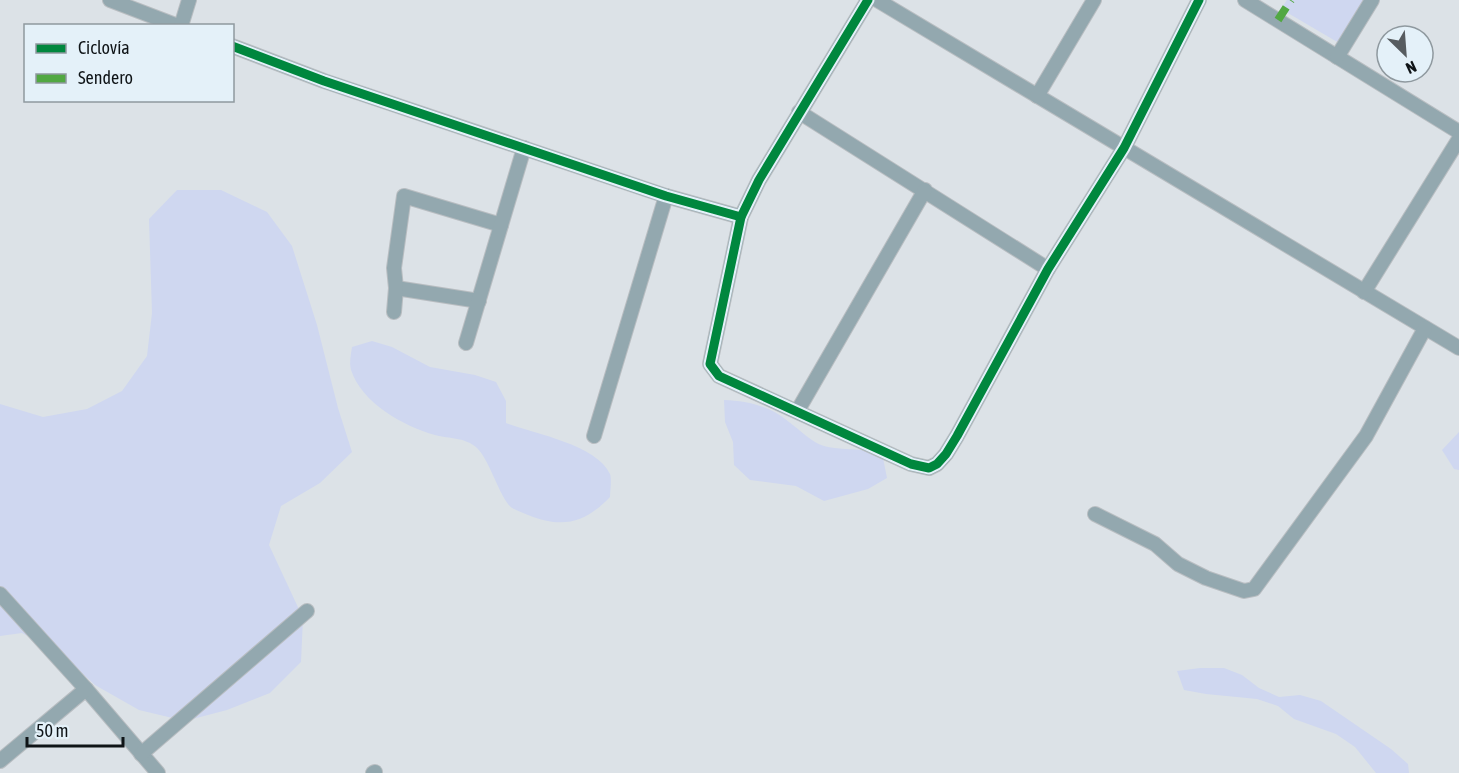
<svg xmlns="http://www.w3.org/2000/svg" width="1459" height="773" font-family="'Asap Condensed',sans-serif">
  <rect width="100%" height="100%" fill="#dce2e7"/>
  <!-- green -->
  <g fill="#cfd7f0">
    <polygon points="1287,0 1365,0 1339,43 1281,9"/>
    <polygon points="177,190 221,190 267,212 292,246 317,325 338,408 352,452 320,483 281,506 269,545 303,618 301,662 270,693 227,710 185,721 139,710 95,685 62,655 22,633 0,636 0,404 43,417 87,409 122,391 147,356 152,313 149,219"/>
    <path d="M372 341 392 347 430 367 475 375 496 382 506 401V423C534 434 596 444 610 474 612 480 610 491 610 497 585 523 563 529 528 515 522 512 512 510 508 504 498 491 488 458 477 448 465 437 450 439 435 435 403 426 362 403 351 370 349 363 351 354 352 347Z"/>
    <path d="M724 400C748 401 770 406 789 422 800 430 811 442 824 446 838 450 852 448 866 451 872 453 878 456 883 458L887 478 868 489 824 501 796 486 750 480 734 465 733 442 725 422Z"/>
    <polygon points="1459,432 1459,470 1454,469 1442,450"/>
    <polygon points="1200,668 1224,668 1242,675 1259,688 1279,697 1300,695 1321,701 1391,749 1408,764 1409,773 1376,773 1355,747 1336,734 1294,719 1278,706 1257,699 1206,694 1184,690 1177,671"/>
  </g>
  <g fill="none" stroke-linecap="round" stroke-linejoin="round">
    <!-- minor casing -->
    <g stroke="#b8bdc1" stroke-width="16">
      <g id="minor">
        <polyline points="110,0 178,26"/>
        <polyline points="868,0 759,180 741,217 710,364 719,376 911,464 929,468 937,464 946,454 957,436 1048,269 1124,148 1199,0"/>
        <polyline points="877,0 1459,348"/>
        <polyline points="1245,0 1459,132"/>
        <polyline points="181,26 189,0"/>
        <polyline points="232,46 324,81 666,196 741,217"/>
        <polyline points="1337,57 1372,0"/>
        <polyline points="1037,96 1094,0"/>
        <polyline points="799,112 1048,269"/>
        <polyline points="396,288 479,301"/>
        <polyline points="1364,292 1459,139"/>
        <polyline points="394,312 396,288 394,268 404,196 501,225"/>
        <polyline points="466,343 524,148"/>
        <polyline points="798,410 925,190"/>
        <polyline points="594,436 666,196"/>
        <polyline points="1095,514 1155,544 1178,564 1206,578 1244,591 1254,589 1366,436 1425,328"/>
        <polyline points="0,594 86,689 158,773"/>
        <polyline points="141,754 307,611"/>
        <polyline points="0,761 86,689"/>
        <polyline points="373,773 375,772"/>
      </g>
    </g>
    <!-- minor -->
    <use href="#minor" stroke="#93a8af" stroke-width="14"/>
    <!-- quiet -->
    <polyline stroke="#51a842" stroke-width="8" stroke-dasharray="15 8" stroke-linecap="butt" points="1278,20 1291,0"/>
    <!-- cycleway casing -->
    <g stroke="#e4f1f9" stroke-width="13">
      <g id="cycleway">
        <polyline points="868,0 759,180 741,217 710,364 719,376 911,464 929,468 937,464 946,454 957,436 1048,269 1124,148 1199,0"/>
        <polyline points="232,46 324,81 666,196 741,217"/>
      </g>
    </g>
    <!-- cycleway -->
    <use href="#cycleway" stroke="#00873e" stroke-width="9"/>
  </g>
  <!-- legend -->
  <rect x="24" y="24" width="210" height="78" fill="#e4f1f9" stroke="#8f999f" stroke-width="1.5"/>
  <rect x="36" y="44" width="30" height="9" fill="#00873e" stroke="#8f999f" stroke-width="1.5"/>
  <text x="78" y="54" font-size="18" fill="#0f1417">Ciclovía</text>
  <rect x="36" y="74" width="30" height="9" fill="#51a842" stroke="#8f999f" stroke-width="1.5"/>
  <text x="78" y="84" font-size="18" fill="#0f1417">Sendero</text>
  <!-- north arrow -->
  <g transform="translate(1405 54) rotate(155)"><circle r="28" fill="#e4f1f9" stroke="#8f999f" stroke-width="1.5"/>
  <path d="M0-4.5L10 22L0 15L-10 22Z" fill="#575c60"/>
  <text y="-9" font-size="16" font-weight="bold" text-anchor="middle" fill="#0f1417">N</text>
  </g>
  <!-- scale -->
  <path d="M27 737v9h96v-9" fill="none" stroke="#0f1417" stroke-width="3"/>
  <text x="36" y="737" font-size="18" fill="#0f1417" stroke="#e4f1f9" stroke-width="4.5" paint-order="stroke">50 m</text>
</svg>
